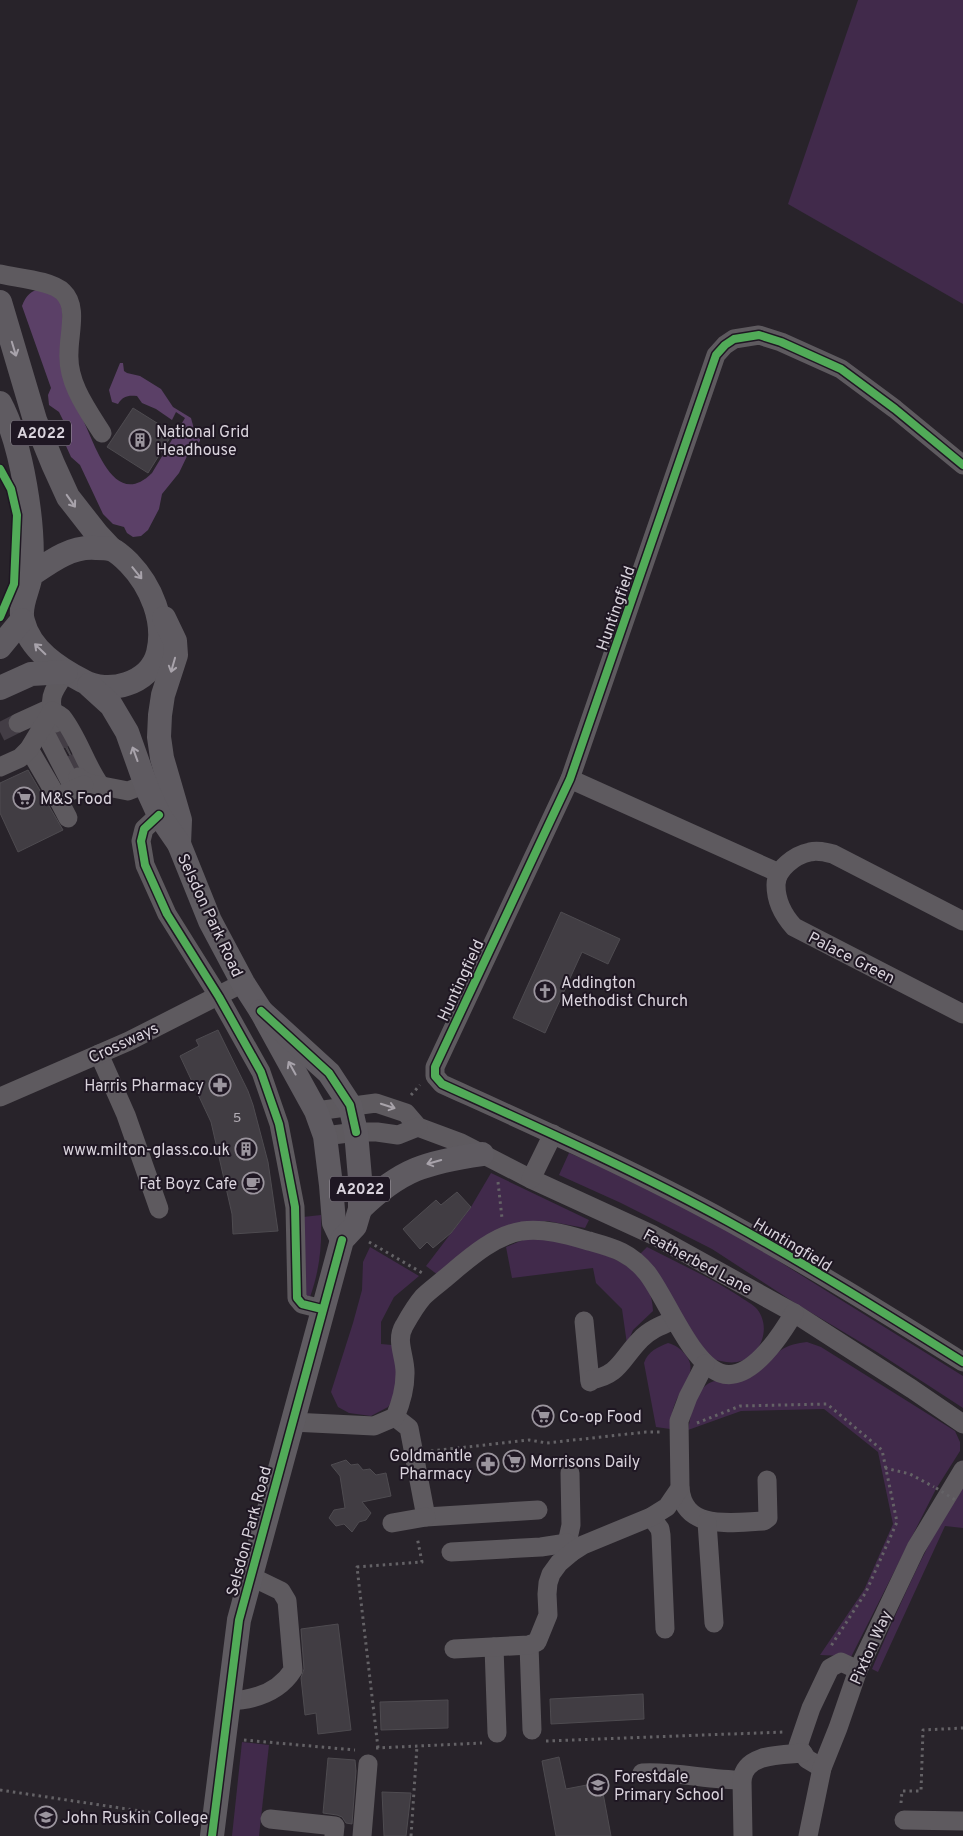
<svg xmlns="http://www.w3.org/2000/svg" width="963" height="1836" font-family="Overpass,sans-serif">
  <rect width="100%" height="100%" fill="#28232a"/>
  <!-- green -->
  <g fill="#412a4b">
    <polygon points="858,0 963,0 963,304 788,204"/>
    <polygon points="569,1153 633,1180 727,1229 963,1376 963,1408 877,1352 795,1303 712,1249 621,1203 559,1175"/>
    <polygon points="491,1173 589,1220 585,1228 547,1221 522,1223 438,1275 426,1266 471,1207"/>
    <path d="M321 1215C322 1245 320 1269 310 1297L305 1294 303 1217Z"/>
    <path d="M546 1238C585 1249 652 1258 653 1311L633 1330 627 1344 622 1309 596 1283 593 1268 512 1278 506 1247 525 1239Z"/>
    <polygon points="370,1247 419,1276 394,1297 381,1322 381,1344 392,1345 397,1370 396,1395 388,1407 371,1416 349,1413 338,1407 331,1392 353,1323 362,1290 363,1262"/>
    <path d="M647 1247C678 1263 709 1277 739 1296 744 1300 753 1304 757 1309 768 1323 765 1342 753 1354 741 1366 724 1363 710 1358L640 1254Z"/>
    <path d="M807 1342 821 1347 955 1431 960 1442V1451L936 1489 850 1659 843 1656 820 1655 864 1590 893 1524 878 1452 824 1409 741 1411 688 1430C691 1415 693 1398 704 1387 714 1376 732 1382 745 1379 761 1375 769 1358 781 1350 789 1345 797 1343 807 1342Z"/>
    <path d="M668 1343C675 1345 680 1348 685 1354 699 1371 683 1385 676 1401 672 1410 671 1419 670 1429L656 1427 644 1363C648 1351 658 1347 668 1343Z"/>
    <path d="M963 1482V1528L945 1526 878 1672 872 1669C899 1605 928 1542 963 1482Z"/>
    <polygon points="242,1742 269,1745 259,1836 232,1836"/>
  </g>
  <!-- forest -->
  <path fill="#5b4067" d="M42 288 61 300C63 321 65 343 68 365 69 374 68 384 71 392 75 405 83 418 88 431 99 456 118 507 152 473L185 418 176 412 172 420 156 409 142 403 137 396C128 395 123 396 118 404L112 402 109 390 120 363H123L124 371 127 373 140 376 161 389 173 407 191 418 194 429 200 435V441L189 452 179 473 162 494 159 509 148 530 141 536 133 537 127 533 124 527 113 524 103 514 80 465 71 457 62 437 66 426 59 412 49 405 48 395 51 388 22 306C26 295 31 291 42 288Z"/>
  <!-- building -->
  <g fill="#413d43" stroke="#4e4b50">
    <polygon points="133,408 173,433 148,473 107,447"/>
    <polygon points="59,733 67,747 76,766 58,734"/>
    <polygon points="28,770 63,830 18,852 0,813 0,783"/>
    <polygon points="561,912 620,939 608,964 582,952 545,1033 513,1018"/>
    <polygon points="218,1030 248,1091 253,1105 268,1162 278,1231 233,1234 232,1214 211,1122 180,1056 199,1046 196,1040"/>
    <polygon points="457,1192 471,1207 451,1233 433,1248 427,1242 420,1249 403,1229 436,1200 441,1205"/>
    <polygon points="346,1460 351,1465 358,1464 363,1470 370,1469 376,1475 386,1473 391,1496 362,1502 371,1513 366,1520 359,1522 352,1532 344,1524 336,1526 329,1518 334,1510 345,1508 340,1476 331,1465"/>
    <polygon points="338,1624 351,1730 318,1734 316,1713 305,1715 301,1678 304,1669 301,1629"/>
    <polygon points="643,1694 644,1719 551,1724 550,1699"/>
    <polygon points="448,1700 448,1728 381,1730 380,1702"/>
    <polygon points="559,1757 566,1789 592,1784 594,1795 603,1793 611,1836 556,1836 542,1761"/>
    <polygon points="328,1758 355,1760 356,1771 352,1824 346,1823 342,1817 337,1815 323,1813"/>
    <polygon points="382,1792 411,1793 406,1836 384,1836"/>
  </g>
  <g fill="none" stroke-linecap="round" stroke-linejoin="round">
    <!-- minor-tunnel -->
    <g stroke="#433d45" stroke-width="19" stroke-dasharray="19 9" stroke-linecap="butt">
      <polyline points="58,730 78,777"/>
      <polyline points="0,732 18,723"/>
    </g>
    <!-- path -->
    <g stroke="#646266" stroke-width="3" stroke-dasharray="2.5 4" stroke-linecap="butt">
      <polyline points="411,1095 420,1085"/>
      <polyline points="498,1182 502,1218"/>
      <polyline points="369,1242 424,1274"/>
      <polyline points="697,1423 740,1406 827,1404 882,1450 897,1522 866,1592 831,1646"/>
      <polyline points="431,1451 529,1440 547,1443 646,1432 661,1432"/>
      <polyline points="885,1468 910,1474 934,1487"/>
      <polyline points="244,1740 355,1750"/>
      <polyline points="546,1741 784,1732"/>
      <polyline points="376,1748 482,1743"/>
      <polyline points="378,1748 357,1567 422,1562 417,1537"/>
      <polyline points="0,1790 194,1819"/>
      <polyline points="901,1803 902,1791 921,1791 923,1730 963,1728"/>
      <polyline points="411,1836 417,1746"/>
    </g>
    <!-- minor -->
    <g stroke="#5e5a5f" stroke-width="19">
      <path d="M0 274C16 278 51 280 63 292 78 306 69 333 69 352 67 382 86 408 102 433"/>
      <path d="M963 465 895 409 841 369 781 342 759 335 734 339 725 345 716 355 570 779 435 1067V1076L442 1084C539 1128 636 1171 729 1222 809 1266 886 1314 963 1362"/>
      <polyline points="18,723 51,708"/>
      <path d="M55 723C48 697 51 694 66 672"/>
      <polyline points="42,727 74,789"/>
      <polyline points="29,749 57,797"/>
      <path d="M0 767 20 758 29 749 52 711C55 713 59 714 62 717 78 737 85 764 100 785"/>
      <polyline points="78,777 87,783 128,791 146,784"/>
      <polyline points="570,779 779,873"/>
      <polyline points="159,815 144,829 141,841 145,865 167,914 219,997 261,1072 279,1124 295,1207 297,1298 302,1304 322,1309"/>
      <polyline points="68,818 57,797 84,785"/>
      <path d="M963 921 833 854C825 852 817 850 810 852 795 855 776 869 776 885 776 901 784 916 794 927L963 1014"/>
      <polyline points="99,1054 126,1115 159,1209"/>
      <polyline points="0,1097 129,1041 243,983"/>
      <polyline points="316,1111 376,1103 406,1113 418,1127 461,1143 531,1179 653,1235 794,1313 912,1389 963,1424"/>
      <polyline points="325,1136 356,1132 377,1132 398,1135 418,1127"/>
      <polyline points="531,1179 553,1134"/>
      <polyline points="584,1321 590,1382"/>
      <path d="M590 1380C619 1376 622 1358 640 1340 649 1330 662 1325 674 1320"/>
      <polyline points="395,1417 409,1428 426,1517 538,1510"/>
      <path d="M292 1422 374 1426 395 1417C401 1403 405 1390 405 1374 406 1358 395 1341 404 1326 409 1317 416 1305 423 1297 429 1291 436 1286 443 1280 466 1261 492 1236 522 1231 545 1228 568 1235 589 1241 614 1248 630 1252 647 1273 666 1297 690 1362 720 1373 750 1384 781 1335 794 1313"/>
      <polyline points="570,1473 571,1525 567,1543 572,1552"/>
      <path d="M680 1488C684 1532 733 1522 764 1521L768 1518 767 1480"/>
      <polyline points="651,1517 660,1529 661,1535 665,1629"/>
      <polyline points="707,1522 714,1623"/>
      <polyline points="392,1523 426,1517"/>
      <polyline points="451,1552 541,1547 567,1543"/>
      <polyline points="529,1645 532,1730"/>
      <polyline points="494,1647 497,1733"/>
      <polyline points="454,1649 529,1645 537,1642 548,1615 547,1594 548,1583 551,1574 559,1563 572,1552 583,1545 651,1517 667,1507 680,1488 679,1421 688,1397 705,1364"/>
      <path d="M229 1701C254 1700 279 1692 293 1670L287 1601 281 1591 250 1576"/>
      <polyline points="822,1768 807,1759 798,1746 811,1708 830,1668 841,1662 858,1670"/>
      <path d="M642 1773C675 1771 708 1780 742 1780"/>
      <polyline points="270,1819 335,1826 334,1836"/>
      <polyline points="904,1820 963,1821"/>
      <polyline points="362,1836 368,1764"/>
      <path d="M743 1836 742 1780C745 1753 782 1755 803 1753"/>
      <polyline points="808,1836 822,1768 838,1728 858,1670 916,1548 963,1470"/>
    </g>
    <!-- major -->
    <g stroke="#5f5b61" stroke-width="24">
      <polyline points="0,302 35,420 53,464 68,497 97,534 111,549"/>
      <path d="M0 403C22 444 35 526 31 573 30 588 18 606 23 621 30 650 58 668 83 681 108 695 150 684 158 653 166 621 151 586 129 563 124 558 118 552 111 549 107 548 100 548 96 548 71 546 51 561 31 575"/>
      <polyline points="164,618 175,641 176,655 163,695 160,715 159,737 162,758 180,820 179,844"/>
      <polyline points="0,647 22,620"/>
      <polyline points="89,685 111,705 127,732 148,791 159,815 179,844 210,921 243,983 261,1011 316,1111 325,1136 331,1185 334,1223 342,1240"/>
      <polyline points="0,688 31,674 66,672"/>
      <path d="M360 1209C401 1169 427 1162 482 1154"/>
      <polyline points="212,1836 239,1620 342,1240 355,1226 360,1209 360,1178 356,1132 350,1105 329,1073 261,1011"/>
    </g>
    <!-- path-bridge -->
    <polyline stroke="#646266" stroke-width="3" stroke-dasharray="2.5 4" stroke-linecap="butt" points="936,1488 957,1501"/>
    <!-- cycleway casing -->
    <g stroke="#1f1723" stroke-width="11">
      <g id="cycleway">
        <path d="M963 465 895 409 841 369 781 342 759 335 734 339 725 345 716 355 570 779 435 1067V1076L442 1084C539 1128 636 1171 729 1222 809 1266 886 1314 963 1362"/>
        <polyline points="0,469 11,489 17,515 14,584 0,617"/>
        <polyline points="159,815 144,829 141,841 145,865 167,914 219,997 261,1072 279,1124 295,1207 297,1298 302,1304 322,1309"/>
        <polyline points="261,1011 329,1073 350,1105 356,1132"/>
        <polyline points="212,1836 239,1620 342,1240"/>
      </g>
    </g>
    <!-- cycleway -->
    <use href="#cycleway" stroke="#51ab58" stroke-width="8"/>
  </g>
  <!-- one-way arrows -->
  <defs><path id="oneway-shaft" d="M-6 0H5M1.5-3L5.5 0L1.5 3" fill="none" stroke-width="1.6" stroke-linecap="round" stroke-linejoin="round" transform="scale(1.25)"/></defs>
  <g stroke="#a8a3ab">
    <use href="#oneway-shaft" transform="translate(14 349) rotate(73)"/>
    <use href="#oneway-shaft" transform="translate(71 501) rotate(55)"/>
    <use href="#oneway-shaft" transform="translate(137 573) rotate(51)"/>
    <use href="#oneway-shaft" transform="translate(40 649) rotate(-136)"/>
    <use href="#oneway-shaft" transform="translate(173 665) rotate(106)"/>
    <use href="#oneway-shaft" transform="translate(135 754) rotate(-110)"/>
    <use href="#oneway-shaft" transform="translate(292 1068) rotate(-119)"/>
    <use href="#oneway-shaft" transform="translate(434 1162) rotate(164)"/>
  </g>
  <use stroke="#a8a3aa" href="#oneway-shaft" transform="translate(388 1106) rotate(18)"/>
  <!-- icons -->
  <defs>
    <g id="building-ring" transform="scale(1.125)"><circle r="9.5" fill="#1f1723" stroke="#9b959e" stroke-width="1.5"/><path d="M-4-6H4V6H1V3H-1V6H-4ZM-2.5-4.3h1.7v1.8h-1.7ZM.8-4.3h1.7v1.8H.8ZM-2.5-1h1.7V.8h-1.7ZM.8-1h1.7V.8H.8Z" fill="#9b959e"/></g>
    <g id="supermarket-ring" transform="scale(1.125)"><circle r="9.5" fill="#1f1723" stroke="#9b959e" stroke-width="1.5"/><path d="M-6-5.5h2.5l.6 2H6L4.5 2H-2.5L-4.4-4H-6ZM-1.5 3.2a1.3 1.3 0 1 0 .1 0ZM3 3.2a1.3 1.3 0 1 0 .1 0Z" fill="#9b959e"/></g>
    <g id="church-ring" transform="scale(1.125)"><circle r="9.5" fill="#1f1723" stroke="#9b959e" stroke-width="1.5"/><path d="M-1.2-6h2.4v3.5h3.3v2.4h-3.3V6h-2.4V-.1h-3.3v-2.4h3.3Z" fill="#9b959e"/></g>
    <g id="pharmacy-ring" transform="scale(1.125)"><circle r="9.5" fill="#1f1723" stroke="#9b959e" stroke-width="1.5"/><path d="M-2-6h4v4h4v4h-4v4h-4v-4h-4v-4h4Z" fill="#9b959e"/></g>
    <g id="cafe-ring" transform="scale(1.125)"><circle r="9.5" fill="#1f1723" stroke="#9b959e" stroke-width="1.5"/><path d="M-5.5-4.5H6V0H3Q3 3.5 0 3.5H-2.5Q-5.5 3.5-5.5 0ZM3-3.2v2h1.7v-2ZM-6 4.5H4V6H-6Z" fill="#9b959e"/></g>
    <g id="school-ring" transform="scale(1.125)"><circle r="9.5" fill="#1f1723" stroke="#9b959e" stroke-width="1.5"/><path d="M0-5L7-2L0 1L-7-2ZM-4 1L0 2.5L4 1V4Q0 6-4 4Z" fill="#9b959e"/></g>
    <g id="university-ring" transform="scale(1.125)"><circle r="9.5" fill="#1f1723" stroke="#9b959e" stroke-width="1.5"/><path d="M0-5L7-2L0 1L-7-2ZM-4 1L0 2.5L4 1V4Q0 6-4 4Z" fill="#9b959e"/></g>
  </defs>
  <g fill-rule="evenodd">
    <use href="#building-ring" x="140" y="440"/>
    <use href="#supermarket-ring" x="24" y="798"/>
    <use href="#church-ring" x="545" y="991"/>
    <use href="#pharmacy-ring" x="220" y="1085"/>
    <use href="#building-ring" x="246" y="1149"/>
    <use href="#cafe-ring" x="253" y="1183"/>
    <use href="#supermarket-ring" x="543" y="1416"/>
    <use href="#supermarket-ring" x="514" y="1461"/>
    <use href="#pharmacy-ring" x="488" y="1464"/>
    <use href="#school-ring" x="598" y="1785"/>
    <use href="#university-ring" x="46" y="1817"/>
  </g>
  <g text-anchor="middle" stroke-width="4" stroke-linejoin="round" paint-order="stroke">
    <!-- number labels -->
    <g font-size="14" fill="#b3aeb6">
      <text x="237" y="1122">5</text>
    </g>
    <!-- shield labels -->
    <g fill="#1f1723" stroke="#a19ba4" stroke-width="1">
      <rect x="11" y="420.5" width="60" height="25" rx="4"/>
      <rect x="330" y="1176.5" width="60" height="25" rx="4"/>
    </g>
    <g font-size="15" font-weight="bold" fill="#d9d3dc">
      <text x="41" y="438">A2022</text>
      <text x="360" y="1194">A2022</text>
    </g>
    <!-- poi labels -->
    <g font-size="16" fill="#d9d3dc" stroke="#1f1723" text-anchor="start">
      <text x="156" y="437">National Grid<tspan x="156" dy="18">Headhouse</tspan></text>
      <text x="40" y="804">M&amp;S Food</text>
      <text x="561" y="988">Addington<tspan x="561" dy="18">Methodist Church</tspan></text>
      <text x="204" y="1091" text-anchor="end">Harris Pharmacy</text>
      <text x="230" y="1155" text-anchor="end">www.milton-glass.co.uk</text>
      <text x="237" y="1189" text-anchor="end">Fat Boyz Cafe</text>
      <text x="559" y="1422">Co-op Food</text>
      <text x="472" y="1461" text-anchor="end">Goldmantle<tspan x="472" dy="18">Pharmacy</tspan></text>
      <text x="530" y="1467">Morrisons Daily</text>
      <text x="614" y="1782">Forestdale<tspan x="614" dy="18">Primary School</tspan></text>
      <text x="62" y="1823">John Ruskin College</text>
    </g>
    <!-- street labels -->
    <g font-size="16" fill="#d9d3dc" stroke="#1f1723">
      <text transform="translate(615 608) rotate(-71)" y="6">Huntingfield</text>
      <text transform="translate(211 915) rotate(65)" y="6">Selsdon Park Road</text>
      <text transform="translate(852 957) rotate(27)" y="6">Palace Green</text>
      <text transform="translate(460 980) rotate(-65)" y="6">Huntingfield</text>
      <text transform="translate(123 1042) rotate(-25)" y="6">Crossways</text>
      <text transform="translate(793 1244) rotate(31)" y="6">Huntingfield</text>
      <text transform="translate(698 1261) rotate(28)" y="6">Featherbed Lane</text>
      <text transform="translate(248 1531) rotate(-75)" y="6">Selsdon Park Road</text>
      <text transform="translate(870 1647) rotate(-66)" y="6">Pixton Way</text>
    </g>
  </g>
</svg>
